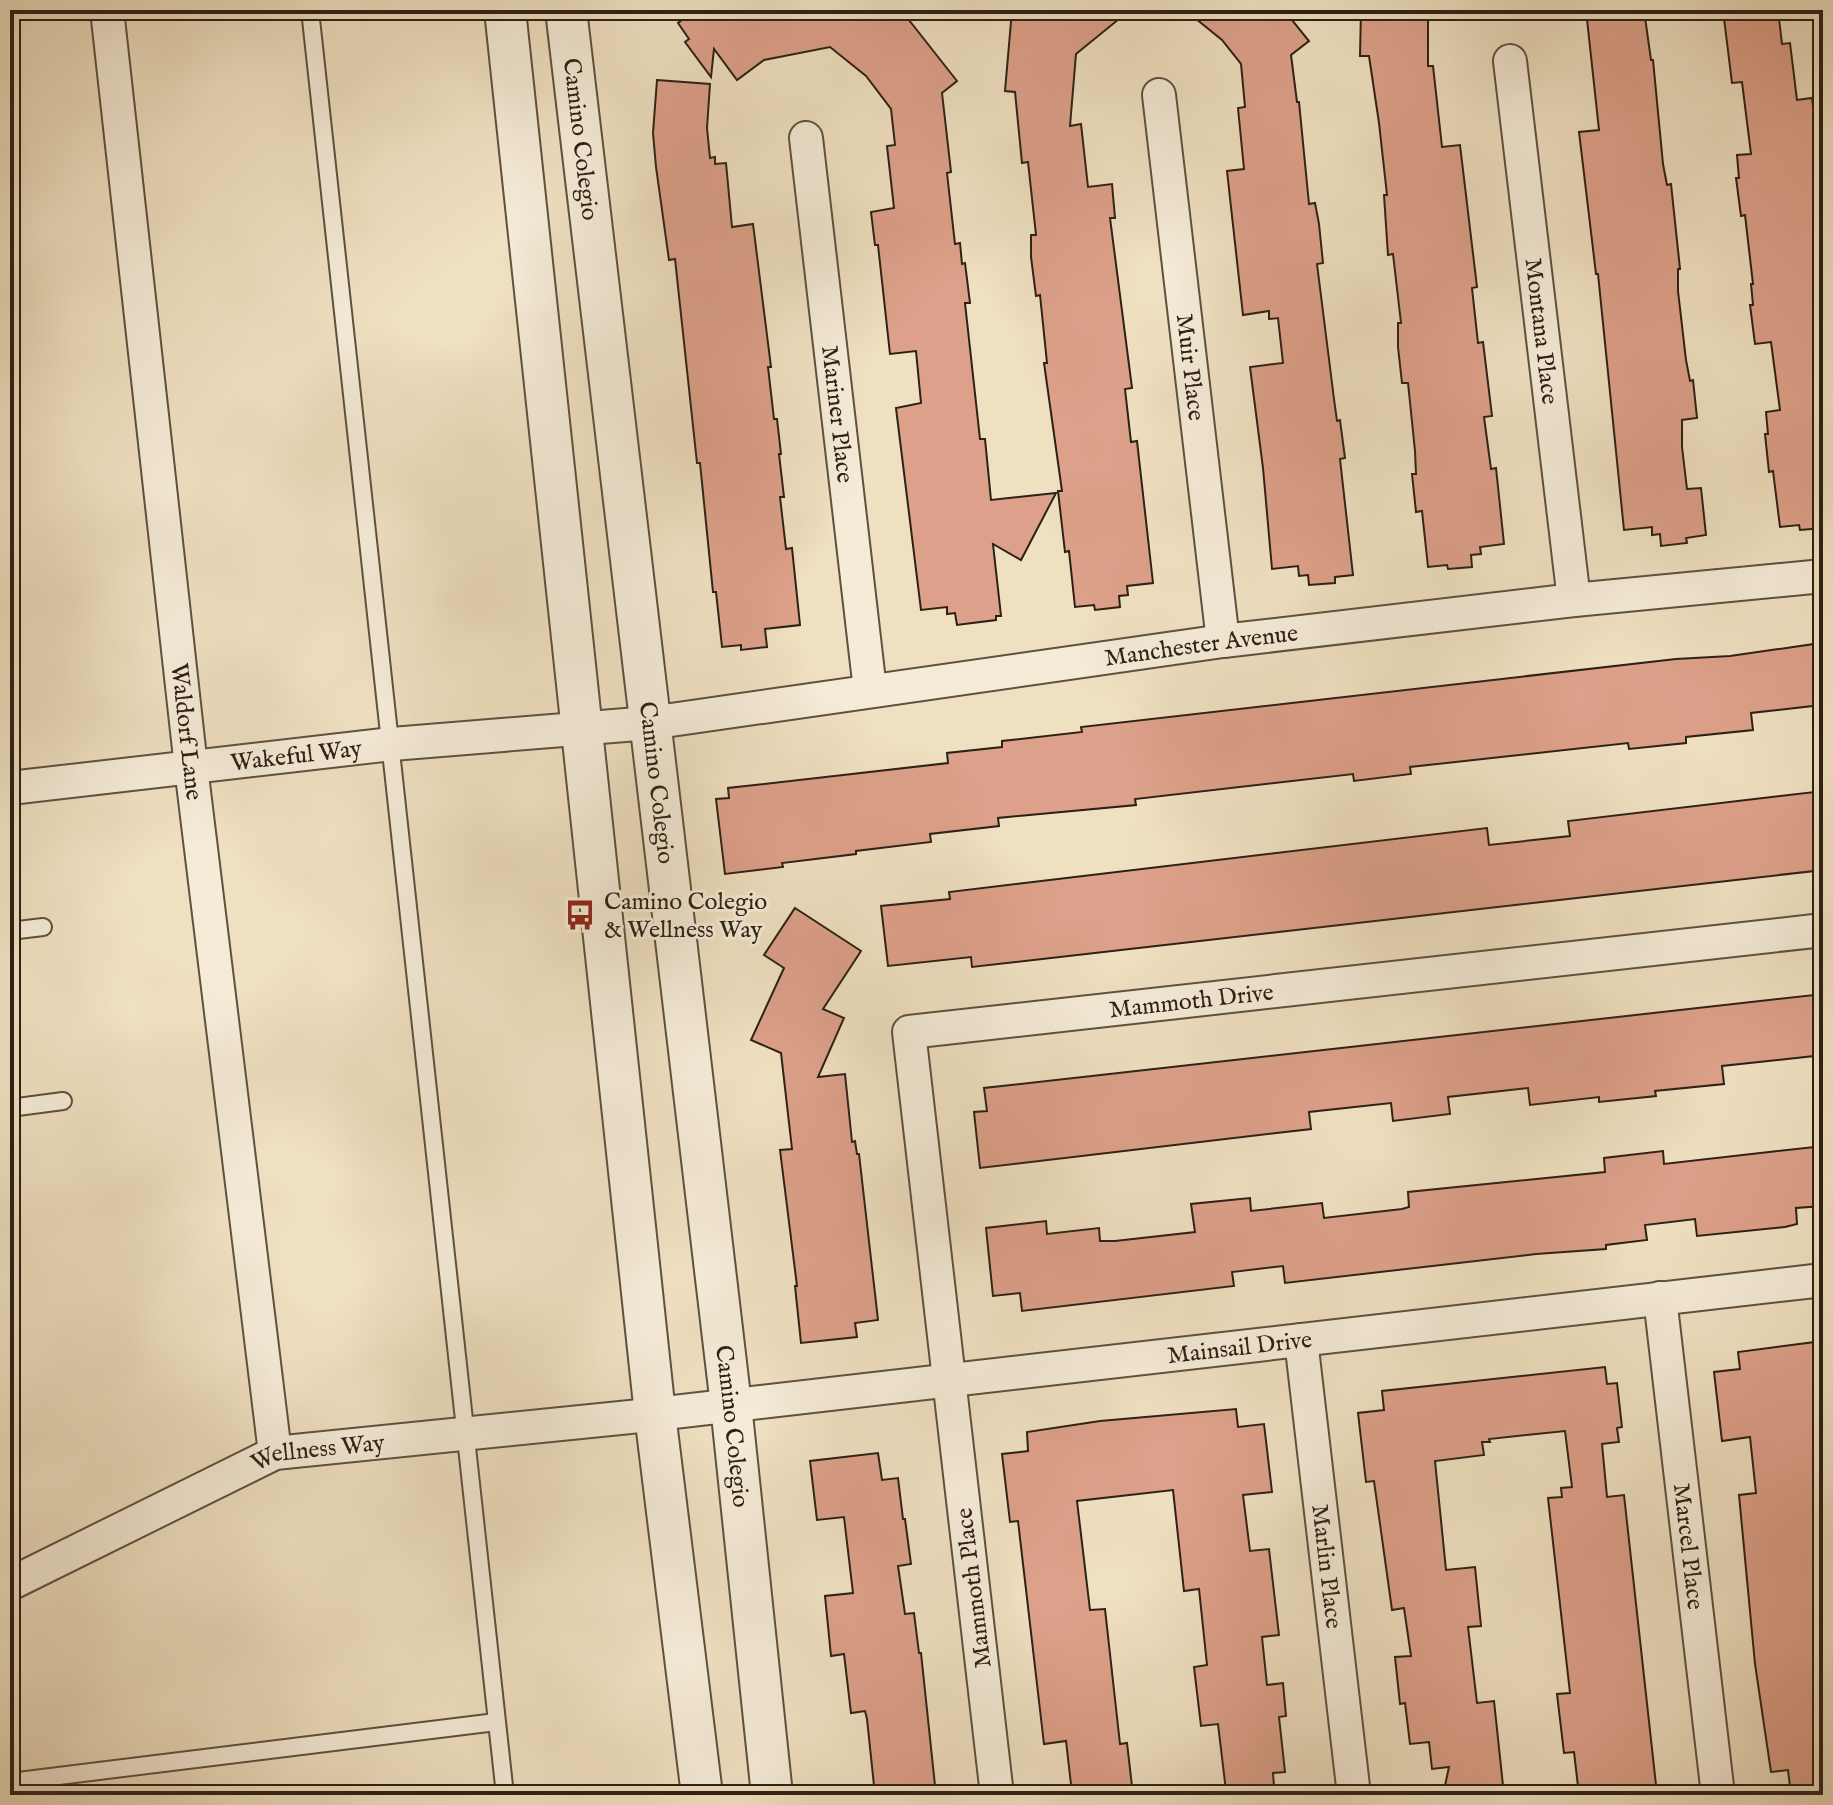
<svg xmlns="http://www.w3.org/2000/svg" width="1833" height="1805" font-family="'IM FELL English',serif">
  <rect width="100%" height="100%" fill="#efe0c1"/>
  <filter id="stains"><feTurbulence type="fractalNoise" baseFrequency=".0025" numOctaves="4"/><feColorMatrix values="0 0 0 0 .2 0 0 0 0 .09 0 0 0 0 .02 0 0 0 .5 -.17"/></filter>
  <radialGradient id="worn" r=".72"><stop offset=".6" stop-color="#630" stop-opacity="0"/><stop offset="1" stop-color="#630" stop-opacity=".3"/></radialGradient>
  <!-- building -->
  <g fill="#dda08a" stroke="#2c2115" stroke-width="2">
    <polygon points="684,10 901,10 957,81 942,93 951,172 947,173 955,244 960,243 962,264 965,263 970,303 965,303 980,439 985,439 991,500 1056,493 1021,560 993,544 1001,616 996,616 996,620 957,625 955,613 947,614 947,607 921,610 896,408 921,403 916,351 890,354 878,245 875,245 871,212 894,208 887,146 895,145 891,109 866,76 830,47 764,60 737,80 714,49 711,77 685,42 689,39 678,23 688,15"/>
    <polygon points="1012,10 1130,10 1076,54 1070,126 1081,124 1088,187 1112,184 1115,218 1110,218 1132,388 1125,389 1131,442 1137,441 1153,583 1127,586 1128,595 1119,596 1120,607 1095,610 1094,605 1075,607 1069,551 1065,552 1058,491 1062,491 1044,363 1047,363 1040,295 1036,296 1031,257 1031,235 1036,235 1028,162 1022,163 1015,92 1005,91"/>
    <polygon points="1185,10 1284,10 1309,41 1291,55 1297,102 1299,102 1309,204 1315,203 1319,224 1323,263 1317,264 1334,399 1337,421 1340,420 1345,458 1340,459 1353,575 1335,577 1335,583 1309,585 1308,575 1299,576 1298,566 1272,569 1263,468 1250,367 1283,363 1278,318 1269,319 1269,311 1243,315 1227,171 1244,169 1238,108 1245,107 1241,64 1222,40"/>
    <polygon points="1361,10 1412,10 1412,16 1428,16 1428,66 1433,66 1442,147 1460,145 1477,287 1472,288 1478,343 1483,342 1492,416 1484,417 1491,469 1496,468 1504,544 1480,547 1481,554 1471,555 1472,567 1448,569 1447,565 1428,567 1422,511 1416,512 1412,474 1416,474 1415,451 1408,383 1402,383 1398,347 1398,323 1401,323 1393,254 1388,255 1384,195 1387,195 1379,123 1369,56 1360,56"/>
    <polygon points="1586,10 1644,10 1651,60 1653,60 1663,164 1667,185 1671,184 1680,269 1678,269 1678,291 1686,360 1690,381 1693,380 1697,418 1682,420 1682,447 1687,489 1701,488 1706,535 1686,538 1687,543 1661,546 1660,534 1652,535 1652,527 1624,530 1598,274 1596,274 1579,132 1599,130"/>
    <polygon points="1723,10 1778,10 1782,44 1790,43 1797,100 1812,98 1823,192 1823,528 1800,530 1799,525 1780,527 1773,471 1769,472 1765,434 1768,434 1766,412 1780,410 1771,342 1755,344 1750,305 1753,305 1751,284 1753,284 1745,215 1741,216 1736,178 1739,178 1737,155 1751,154 1742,82 1732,83"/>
    <polygon points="657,80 710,84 707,128 710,158 715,157 715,164 726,163 732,227 753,224 771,367 768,367 774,419 777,419 781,454 779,454 784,497 780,497 786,549 792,548 800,625 765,629 767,647 741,650 741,645 722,647 716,592 713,592 700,463 697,463 675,259 669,260 656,167 653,133"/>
    <polygon points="1814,644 1821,705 1751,713 1753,730 1686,737 1686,743 1629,749 1628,743 1410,767 1411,774 1354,781 1353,774 1135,799 1136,805 998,818 999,826 930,834 931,842 856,851 856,854 782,863 783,867 725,874 716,799 729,798 728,788 948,763 947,753 1002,747 1002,741 1082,732 1081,727 1676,659 1730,656"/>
    <polygon points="1823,791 1823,870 972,967 971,957 888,966 881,906 950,899 949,892 1487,828 1489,845 1570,836 1568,821"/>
    <polygon points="795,908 861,951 823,1009 844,1018 818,1077 845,1074 852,1142 855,1141 857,1154 859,1154 878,1320 855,1323 857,1337 801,1343 795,1286 797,1286 780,1150 792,1149 781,1053 751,1040 784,968 764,955"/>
    <polygon points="1823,994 1823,1055 1722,1066 1724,1084 1655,1091 1656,1096 1599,1102 1599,1097 1530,1105 1528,1088 1448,1097 1450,1114 1393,1121 1391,1103 1309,1112 1311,1129 980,1168 974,1112 987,1111 984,1088"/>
    <polygon points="1823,1146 1823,1206 1796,1208 1797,1224 1785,1227 1697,1236 1695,1219 1645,1225 1647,1240 1606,1245 1606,1249 1536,1254 1285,1283 1283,1266 1232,1272 1234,1286 1022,1311 1020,1293 993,1296 986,1228 1046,1221 1047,1234 1099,1228 1100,1241 1115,1241 1195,1232 1191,1204 1250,1198 1251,1211 1322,1203 1324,1218 1402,1209 1409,1207 1408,1192 1605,1172 1604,1158 1663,1151 1664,1164"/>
    <polygon points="1823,1341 1823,1417 1817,1417 1823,1468 1823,1519 1815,1520 1823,1581 1823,1793 1791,1795 1788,1770 1771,1772 1755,1664 1739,1495 1756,1493 1750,1437 1722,1441 1714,1372 1740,1369 1738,1352"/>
    <polygon points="1605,1367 1607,1384 1617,1383 1622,1427 1617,1428 1619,1442 1602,1444 1607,1497 1624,1495 1656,1785 1654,1785 1655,1795 1579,1795 1574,1752 1564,1753 1557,1694 1570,1693 1548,1498 1562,1497 1561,1488 1572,1487 1565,1431 1489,1439 1490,1442 1482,1442 1484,1455 1435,1461 1446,1570 1475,1567 1481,1626 1468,1627 1477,1703 1494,1701 1504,1795 1443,1795 1449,1767 1432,1769 1429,1742 1410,1744 1405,1703 1400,1704 1395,1657 1411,1656 1404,1608 1392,1610 1374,1481 1366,1482 1358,1413 1384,1410 1382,1391"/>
    <polygon points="1236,1409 1238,1427 1264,1424 1272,1492 1243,1495 1250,1551 1269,1549 1279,1635 1262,1637 1267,1685 1283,1683 1286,1716 1279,1717 1285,1772 1273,1773 1274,1786 1226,1791 1218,1724 1201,1726 1194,1667 1207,1665 1199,1589 1184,1591 1173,1490 1077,1501 1090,1610 1105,1609 1120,1744 1127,1743 1133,1795 1072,1793 1066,1741 1044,1744 1018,1521 1010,1522 1002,1454 1028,1451 1027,1432 1100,1421"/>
    <polygon points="878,1453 882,1480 898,1478 903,1519 905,1519 911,1564 898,1566 905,1614 914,1613 919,1653 921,1653 936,1795 875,1795 867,1719 865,1711 851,1713 844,1654 831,1656 825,1596 853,1593 844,1517 817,1520 810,1461"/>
  </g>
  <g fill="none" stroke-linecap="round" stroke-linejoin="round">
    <!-- service casing -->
    <g stroke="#5d5140" stroke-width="20">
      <g id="service">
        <polyline points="310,10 505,1795"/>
        <polyline points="10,931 43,927"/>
        <polyline points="10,1108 63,1101"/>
        <polyline points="10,1782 496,1722"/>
      </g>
    </g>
    <!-- minor casing -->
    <g stroke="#5d5140" stroke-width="36">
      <g id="minor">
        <path id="s1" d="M107 10 191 767 275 1453"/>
        <path id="s2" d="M1510 61 1574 600"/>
        <path id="s3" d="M1159 95 1223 641"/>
        <path id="s4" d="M806 138 870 690"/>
        <path id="s5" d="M10 788 392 744 650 723 1223 641 1574 600 1823 576"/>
        <path id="s6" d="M1660 1298 1718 1795"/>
        <path id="s7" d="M1301 1340 1354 1795"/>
        <path id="s8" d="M10 1584 275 1453 630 1417 1823 1280"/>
        <path id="s9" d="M997 1795 909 1032 1823 930"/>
      </g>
    </g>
    <!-- tertiary casing -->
    <g stroke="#5d5140" stroke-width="44">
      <g id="tertiary">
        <polyline points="505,10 655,1414 702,1795"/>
        <path id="s10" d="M566 10 731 1405 772 1795"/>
      </g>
    </g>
    <!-- path -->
    <polyline stroke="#2c2115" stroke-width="5" stroke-dasharray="2 4" stroke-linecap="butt" points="10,638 14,671"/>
    <!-- service -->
    <use href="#service" stroke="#f5ebd7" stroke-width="16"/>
    <!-- minor -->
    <use href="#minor" stroke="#f5ebd7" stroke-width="32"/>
    <!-- tertiary -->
    <use href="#tertiary" stroke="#f5ebd7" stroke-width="40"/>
  </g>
  <!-- icons -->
  <defs>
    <g id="bus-bare" transform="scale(2.4)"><path d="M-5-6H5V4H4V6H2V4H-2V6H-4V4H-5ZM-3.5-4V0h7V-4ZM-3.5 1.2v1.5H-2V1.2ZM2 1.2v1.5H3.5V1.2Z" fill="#8f2418" stroke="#f5ebd7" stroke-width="2.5" paint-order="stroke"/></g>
  </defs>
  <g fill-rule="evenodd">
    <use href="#bus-bare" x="580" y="915"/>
  </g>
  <g text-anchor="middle" stroke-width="6" stroke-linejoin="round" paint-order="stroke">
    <!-- street labels -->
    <g font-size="24" fill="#2c2115" stroke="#f5ebd7">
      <text dy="8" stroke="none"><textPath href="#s10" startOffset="130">Camino Colegio</textPath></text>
      <text dy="8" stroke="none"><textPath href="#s2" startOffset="272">Montana Place</textPath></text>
      <text dy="8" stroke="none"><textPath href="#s3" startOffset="274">Muir Place</textPath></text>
      <text dy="8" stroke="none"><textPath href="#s4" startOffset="278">Mariner Place</textPath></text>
      <text dy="8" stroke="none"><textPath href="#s5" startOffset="1200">Manchester Avenue</textPath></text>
      <text dy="8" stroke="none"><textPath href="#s1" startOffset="726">Waldorf Lane</textPath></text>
      <text dy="8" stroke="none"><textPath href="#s5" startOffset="288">Wakeful Way</textPath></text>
      <text dy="8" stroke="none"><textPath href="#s10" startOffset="778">Camino Colegio</textPath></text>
      <text dy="8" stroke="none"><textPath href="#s9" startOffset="1052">Mammoth Drive</textPath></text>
      <text dy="8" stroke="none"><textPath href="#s8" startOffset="1266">Mainsail Drive</textPath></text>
      <text dy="8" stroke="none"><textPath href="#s10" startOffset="1426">Camino Colegio</textPath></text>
      <text dy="8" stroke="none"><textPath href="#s8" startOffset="338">Wellness Way</textPath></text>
      <text dy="8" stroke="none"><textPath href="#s6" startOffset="250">Marcel Place</textPath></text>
      <text dy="8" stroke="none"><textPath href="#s7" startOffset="228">Marlin Place</textPath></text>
      <text transform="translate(973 1588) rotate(-97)" y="8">Mammoth Place</text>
    </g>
    <!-- poi labels -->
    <g font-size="24" fill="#2c2115" stroke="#f5ebd7" text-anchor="start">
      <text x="604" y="909">Camino Colegio<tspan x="604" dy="28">&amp; Wellness Way</tspan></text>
    </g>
  </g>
  <!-- margin -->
  <rect width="1833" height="1805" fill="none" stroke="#efe0c1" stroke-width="40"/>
  <rect x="12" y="12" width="1809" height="1781" fill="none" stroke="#2c2115" stroke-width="4"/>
  <rect x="20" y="20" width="1793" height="1765" fill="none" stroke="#2c2115" stroke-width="2"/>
  <rect width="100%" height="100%" filter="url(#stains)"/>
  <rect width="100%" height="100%" fill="url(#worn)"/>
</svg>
